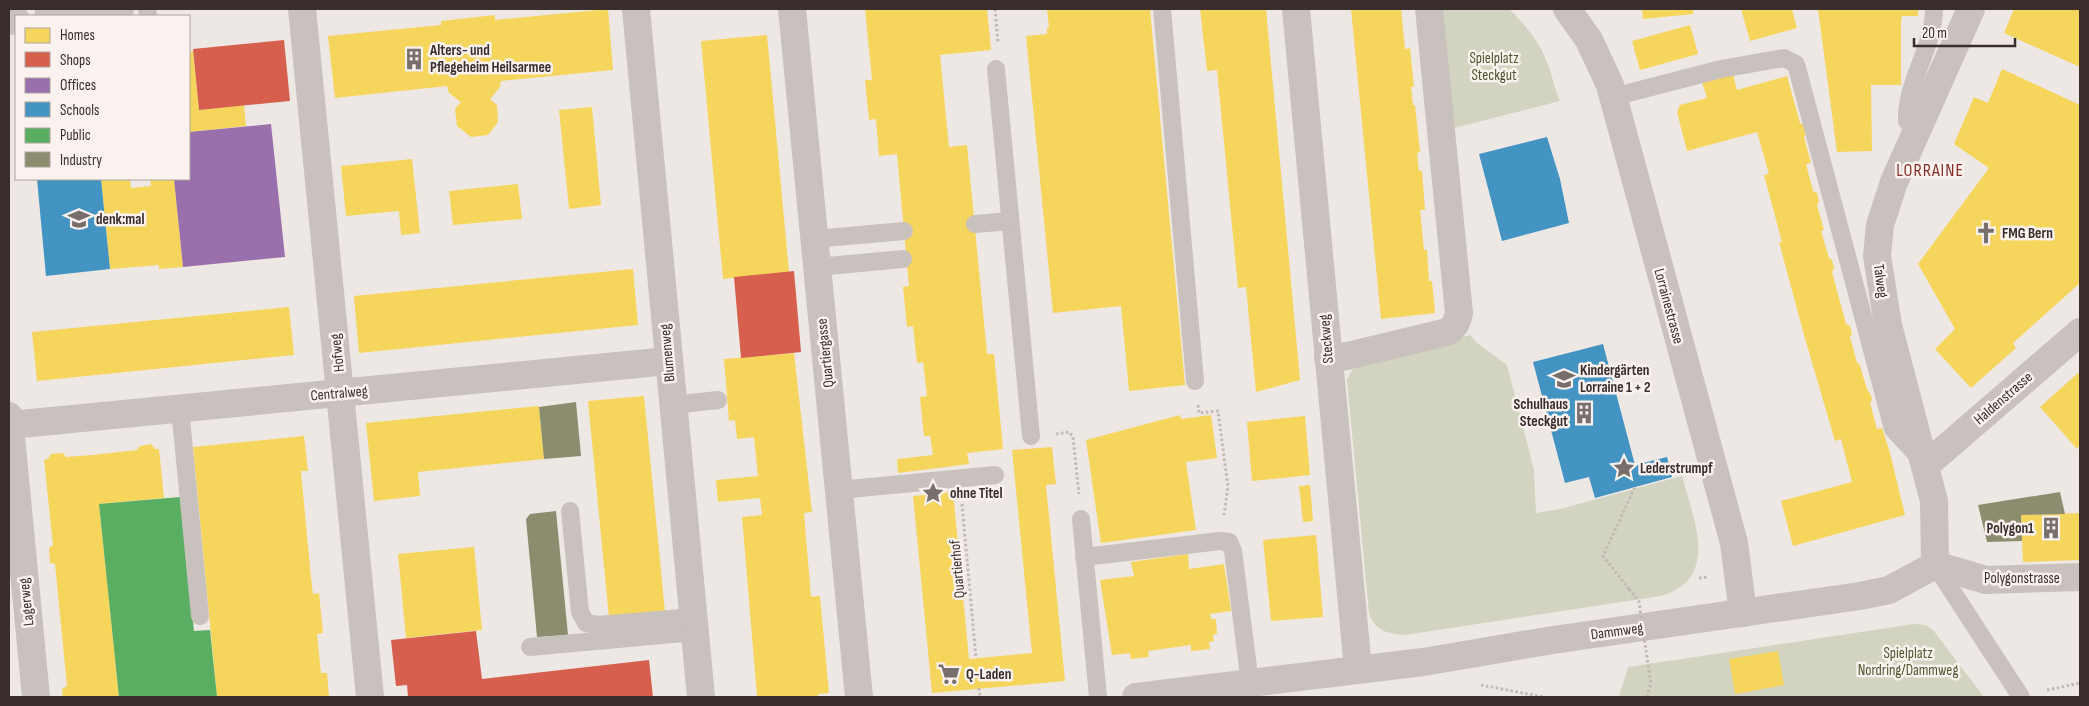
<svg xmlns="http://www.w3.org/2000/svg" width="2089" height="706" font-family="'Sofia Sans Condensed',sans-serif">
  <rect width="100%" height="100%" fill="#eee8e5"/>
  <!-- park -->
  <g fill="#d2d3c0">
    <path d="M1440 9H1509C1524 23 1538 40 1546 60 1552 73 1554 88 1560 101L1450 129Z"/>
    <path d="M1470 335 1477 343 1507 365 1534 470 1536 513 1560 509 1682 476C1693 518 1721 579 1661 596L1405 635C1388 634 1375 631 1369 613L1347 380 1352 370 1361 365Z"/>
    <polygon points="1914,624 1926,625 1933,630 1984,697 1619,697 1628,667"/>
  </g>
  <!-- homes -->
  <g fill="#f6d55c">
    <polygon points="608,9 613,70 501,81 500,87 490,99 497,105 498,122 488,135 471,137 457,126 455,109 461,102 449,93 447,86 335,98 328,36 441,25 441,21 495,15 495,20"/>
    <polygon points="865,9 987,9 991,50 940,55 949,147 967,145 987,354 994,354 1003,449 967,453 969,464 898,473 897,459 933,455 930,436 924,436 920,397 927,396 923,362 917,363 913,326 907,327 903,287 909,286 897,154 879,156 876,119 869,120 865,80 872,80"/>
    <polygon points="1047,9 1150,9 1185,385 1129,391 1121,306 1053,313 1026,36 1047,34 1047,28 1049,28"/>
    <polygon points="1200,9 1266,9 1300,380 1256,392 1246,287 1238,288 1217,70 1207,71"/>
    <polygon points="1351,9 1401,9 1405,49 1410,48 1414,87 1411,87 1413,105 1415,105 1420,152 1417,153 1419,171 1422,171 1425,210 1420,210 1424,250 1427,250 1429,281 1432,281 1435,313 1381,319"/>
    <polygon points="1642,9 1693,9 1693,14 1643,19"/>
    <polygon points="1741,9 1792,9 1797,28 1750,41"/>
    <polygon points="1818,9 1918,9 1918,16 1902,16 1901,21 1901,85 1871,85 1872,151 1837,152"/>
    <polygon points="2014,9 2080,9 2080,67 2004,33"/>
    <polygon points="1690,25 1698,54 1640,70 1632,41"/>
    <polygon points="767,35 789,272 723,279 701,41"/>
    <polygon points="193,51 199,110 244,105 246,126 189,132 189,52"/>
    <polygon points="2002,69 2080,105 2080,283 2013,343 2016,348 1971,388 1935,349 1955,329 1918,264 1989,168 1954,144 1974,97 1988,103"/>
    <polygon points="1732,70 1737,90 1787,76 1800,123 1804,125 1806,134 1804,137 1811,163 1806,164 1813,191 1817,193 1819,202 1817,205 1824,230 1821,231 1829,258 1832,260 1834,268 1832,272 1846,324 1850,326 1852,334 1850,337 1857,363 1859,363 1867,389 1871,395 1872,400 1870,403 1877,429 1882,428 1890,453 1905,515 1793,546 1781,501 1852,482 1841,439 1835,441 1804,335 1779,242 1782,242 1764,175 1769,174 1757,132 1687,151 1677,112 1680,105 1707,98 1701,79"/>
    <polygon points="592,107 601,205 569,209 559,110"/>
    <polygon points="412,159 420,233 401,235 399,211 346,216 341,166"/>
    <polygon points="101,179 130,179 131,188 151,186 150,179 174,179 183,267 159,269 159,265 110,269"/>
    <polygon points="518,184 522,219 453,225 449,191"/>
    <polygon points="633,269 638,325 359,353 354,296"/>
    <polygon points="289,307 294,355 37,381 32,332"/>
    <polygon points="794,353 812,512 804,513 811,597 820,596 829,693 818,694 818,697 757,697 742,517 762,515 760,498 718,502 716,480 758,476 754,437 737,439 735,420 729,421 724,359"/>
    <polygon points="2078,373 2080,375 2080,445 2077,449 2040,407"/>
    <polygon points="644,396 665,612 609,618 588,401"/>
    <polygon points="539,406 544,459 418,472 420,496 374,501 366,423"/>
    <polygon points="1180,415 1181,419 1211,415 1217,458 1186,462 1196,530 1101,543 1086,440"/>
    <polygon points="1305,416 1310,475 1252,481 1247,422"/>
    <polygon points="304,436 308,471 301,471 311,578 313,594 319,593 323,633 317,634 321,673 327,673 329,697 217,697 193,447"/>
    <polygon points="151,444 155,449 159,449 164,498 99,504 119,697 63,697 62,689 67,686 55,564 50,563 49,548 53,545 44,460 48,459 51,454 63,453 66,457 93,455 137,450 140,446"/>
    <polygon points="1052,447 1056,484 1046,485 1065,681 932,693 913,496 953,492 969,659 1032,653 1012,450"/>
    <polygon points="1310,485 1313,521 1303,522 1299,486"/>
    <polygon points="2080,513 2080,560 2023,562 2021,515"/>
    <polygon points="1316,535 1323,617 1271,621 1263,540"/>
    <polygon points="474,547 482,630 406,638 398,554"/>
    <polygon points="1188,554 1189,569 1224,564 1231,611 1210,614 1211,619 1216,619 1217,634 1213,635 1214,641 1209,642 1210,649 1191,651 1191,645 1148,651 1149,657 1131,659 1130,653 1112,655 1100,580 1134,576 1131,562"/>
    <polygon points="1778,651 1784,685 1735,694 1729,659"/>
  </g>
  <!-- shops -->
  <g fill="#d6604d">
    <polygon points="284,40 290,101 199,110 193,49"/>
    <polygon points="794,271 801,352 741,358 734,277"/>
    <polygon points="476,631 482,679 649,660 653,697 408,697 407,685 396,686 391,640"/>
  </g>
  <!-- offices -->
  <polygon fill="#9970ab" points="271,124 285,257 183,267 174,179 189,179 189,132"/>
  <!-- schools -->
  <g fill="#4393c3">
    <polygon points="1547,137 1560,179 1569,223 1502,241 1479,154"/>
    <polygon points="37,179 101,179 110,269 46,276"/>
    <polygon points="1603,344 1635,465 1667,457 1672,477 1595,498 1589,477 1565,483 1533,362"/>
  </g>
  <!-- public -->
  <polygon fill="#5aae61" points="180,497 194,631 210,630 217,697 119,697 99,504"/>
  <!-- industry -->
  <g fill="#8c8c6e">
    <polygon points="576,402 581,456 544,459 539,407"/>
    <polygon points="2060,492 2065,514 2021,515 2022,541 1987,542 1978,505"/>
    <polygon points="556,511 568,635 537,637 526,519 530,514"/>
  </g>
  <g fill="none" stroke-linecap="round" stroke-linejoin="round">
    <!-- path -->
    <g stroke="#c1b9b6" stroke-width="3" stroke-dasharray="2.5 2.5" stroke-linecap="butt">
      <polyline points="995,9 998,43"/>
      <polyline points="1198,405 1199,413 1218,411 1228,487 1224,515"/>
      <polyline points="1056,434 1069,432 1073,437 1079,494"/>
      <polyline points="1669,466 1681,463"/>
      <polyline points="962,504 976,658"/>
      <polyline points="1699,578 1708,577"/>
      <polyline points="1629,589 1603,556 1635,487"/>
      <polyline points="1481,685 1544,697"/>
      <polyline points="979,688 980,697"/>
      <polyline points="2047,690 2080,683"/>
      <polyline points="1647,697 1651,683 1649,671"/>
    </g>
    <!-- lane -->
    <g stroke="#c8c1be" stroke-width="18">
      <polyline points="147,9 148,16"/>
      <polyline points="1162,9 1195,381"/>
      <polyline points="996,69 1031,436"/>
      <polyline points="1613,97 1721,69 1784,58 1796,64 1893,429 1920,458"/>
      <path d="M1918 127 1907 121C1905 84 1934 47 1934 9"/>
      <polyline points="975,224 1010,221"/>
      <polyline points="814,239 904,231"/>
      <polyline points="817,267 903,259"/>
      <polyline points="672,405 718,400"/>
      <polyline points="180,408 200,616"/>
      <polyline points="839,490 995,475"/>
      <polyline points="570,511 580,612 586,623 598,625 694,617"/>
      <polyline points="1081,519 1098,697"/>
      <polyline points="1084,557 1220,541 1229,542 1233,551 1250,683"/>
      <polyline points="1935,565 2021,697"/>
      <polyline points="530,647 695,632"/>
    </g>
    <!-- street -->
    <g stroke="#c8c1be" stroke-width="28">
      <polyline points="302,9 370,697"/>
      <polyline points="636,9 701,697"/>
      <polyline points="792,9 859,697"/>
      <polyline points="1296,9 1358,669"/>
      <polyline points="1567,9 1589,40 1610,85 1734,543 1743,613"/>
      <polyline points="48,16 120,9"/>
      <polyline points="9,21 16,20"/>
      <path d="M1328 358 1347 356 1447 332C1455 327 1457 322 1459 313L1429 9"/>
      <polyline points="9,416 36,697"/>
      <polyline points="10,425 668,361"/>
      <polyline points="1926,465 2080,332"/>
      <polyline points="1935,565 1934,501 1888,325 1877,256 1880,225 1894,182 1971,9"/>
      <polyline points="1935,565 1986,580 2080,577"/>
      <polyline points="1136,697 1423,662 1553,640 1860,596 1889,590 1935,565"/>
    </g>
    <!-- path-bridge -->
    <polyline stroke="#c1b9b6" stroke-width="3" stroke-dasharray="2.5 2.5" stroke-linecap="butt" points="1629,589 1639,602 1649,671"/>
  </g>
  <!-- icons -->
  <defs>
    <g id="building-bare" transform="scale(1.725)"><path d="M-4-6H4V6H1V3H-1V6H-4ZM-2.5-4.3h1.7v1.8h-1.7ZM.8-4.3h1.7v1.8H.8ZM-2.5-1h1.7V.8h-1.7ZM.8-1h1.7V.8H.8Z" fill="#786f6d" stroke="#faf2ee" stroke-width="2.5" paint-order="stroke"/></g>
    <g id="school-bare" transform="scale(1.725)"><path d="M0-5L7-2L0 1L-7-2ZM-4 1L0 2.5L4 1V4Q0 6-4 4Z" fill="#786f6d" stroke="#faf2ee" stroke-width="2.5" paint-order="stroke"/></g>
    <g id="church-bare" transform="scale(1.725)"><path d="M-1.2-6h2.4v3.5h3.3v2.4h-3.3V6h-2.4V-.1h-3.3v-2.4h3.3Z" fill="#786f6d" stroke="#faf2ee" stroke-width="2.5" paint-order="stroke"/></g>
    <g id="sight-bare" transform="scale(1.725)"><path d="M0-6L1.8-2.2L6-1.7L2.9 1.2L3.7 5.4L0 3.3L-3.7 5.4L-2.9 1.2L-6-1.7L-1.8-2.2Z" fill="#786f6d" stroke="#faf2ee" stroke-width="2.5" paint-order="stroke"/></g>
    <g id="supermarket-bare" transform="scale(1.725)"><path d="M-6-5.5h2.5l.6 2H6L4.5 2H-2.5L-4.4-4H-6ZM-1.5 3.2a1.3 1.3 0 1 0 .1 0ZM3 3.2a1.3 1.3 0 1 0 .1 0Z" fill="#786f6d" stroke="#faf2ee" stroke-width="2.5" paint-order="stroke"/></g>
  </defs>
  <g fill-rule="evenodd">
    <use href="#building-bare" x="414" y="59"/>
    <use href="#school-bare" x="79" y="219"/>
    <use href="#church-bare" x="1986" y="233"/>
    <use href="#school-bare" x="1564" y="379"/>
    <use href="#building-bare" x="1584" y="413"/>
    <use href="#sight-bare" x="1624" y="468"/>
    <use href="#sight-bare" x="933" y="493"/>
    <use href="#building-bare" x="2051" y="528"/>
    <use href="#supermarket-bare" x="949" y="674"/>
  </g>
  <g text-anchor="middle" stroke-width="5" stroke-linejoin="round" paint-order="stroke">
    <!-- poi labels -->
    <g font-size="15" font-weight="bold" fill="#392e2c" stroke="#faf2ee" text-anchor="start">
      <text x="430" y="55">Alters- und<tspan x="430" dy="17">Pflegeheim Heilsarmee</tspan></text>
      <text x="96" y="224">denk:mal</text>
      <text x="2002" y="238">FMG Bern</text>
      <text x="1580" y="375">Kindergärten<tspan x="1580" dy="17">Lorraine 1 + 2</tspan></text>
      <text x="1568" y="409" text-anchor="end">Schulhaus<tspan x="1568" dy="17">Steckgut</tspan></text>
      <text x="1640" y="473">Lederstrumpf</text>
      <text x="950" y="498">ohne Titel</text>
      <text x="2034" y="533" text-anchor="end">Polygon1</text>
      <text x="966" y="679">Q-Laden</text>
    </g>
    <!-- park labels -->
    <g font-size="15" fill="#4e5631" stroke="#faf2ee">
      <text x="1494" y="63">Spielplatz<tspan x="1494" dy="17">Steckgut</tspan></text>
      <text x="1908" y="658">Spielplatz<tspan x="1908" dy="17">Nordring/Dammweg</tspan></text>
    </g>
    <!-- street labels -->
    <g font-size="15" fill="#392e2c" stroke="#faf2ee">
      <text transform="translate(1881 281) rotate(82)" y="5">Talweg</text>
      <text transform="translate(1669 306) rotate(75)" y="5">Lorrainestrasse</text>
      <text transform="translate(1326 339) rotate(-95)" y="5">Steckweg</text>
      <text transform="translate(337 353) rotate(-96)" y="5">Hofweg</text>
      <text transform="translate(667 353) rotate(-95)" y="5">Blumenweg</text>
      <text transform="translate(825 353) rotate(-96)" y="5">Quartiergasse</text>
      <text transform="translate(339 393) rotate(-5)" y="5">Centralweg</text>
      <text transform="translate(2003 398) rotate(-41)" y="5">Haldenstrasse</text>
      <text transform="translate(957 569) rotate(-95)" y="5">Quartierhof</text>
      <text x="2022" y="583">Polygonstrasse</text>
      <text transform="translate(26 602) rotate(-96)" y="5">Lagerweg</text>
      <text transform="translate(1617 631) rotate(-8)" y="5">Dammweg</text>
    </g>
    <!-- quarter labels -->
    <g font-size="18" letter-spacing="1" fill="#83302a" stroke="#faf2ee">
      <text x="1930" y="176">LORRAINE</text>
    </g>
  </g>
  <!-- border -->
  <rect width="2089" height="706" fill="none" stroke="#392e2c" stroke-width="20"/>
  <!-- legend -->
  <rect x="15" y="15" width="175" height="165" fill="#faf2ee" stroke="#ada4a0"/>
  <rect x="25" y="28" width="25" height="15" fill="#f6d55c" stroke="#ada4a0"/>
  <text x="60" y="40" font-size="15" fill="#392e2c">Homes</text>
  <rect x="25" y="52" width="25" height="15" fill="#d6604d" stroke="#ada4a0"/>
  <text x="60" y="65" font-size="15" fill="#392e2c">Shops</text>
  <rect x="25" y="78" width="25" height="15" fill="#9970ab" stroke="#ada4a0"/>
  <text x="60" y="90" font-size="15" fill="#392e2c">Offices</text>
  <rect x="25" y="102" width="25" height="15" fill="#4393c3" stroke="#ada4a0"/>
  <text x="60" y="115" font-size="15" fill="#392e2c">Schools</text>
  <rect x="25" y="128" width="25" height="15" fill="#5aae61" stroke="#ada4a0"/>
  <text x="60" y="140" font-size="15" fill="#392e2c">Public</text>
  <rect x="25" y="152" width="25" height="15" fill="#8c8c6e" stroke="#ada4a0"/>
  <text x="60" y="165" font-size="15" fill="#392e2c">Industry</text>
  <!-- scale -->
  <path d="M1914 38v8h101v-8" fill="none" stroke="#392e2c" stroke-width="2.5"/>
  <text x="1922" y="38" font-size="15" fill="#392e2c" stroke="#faf2ee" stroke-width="4" paint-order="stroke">20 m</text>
</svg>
